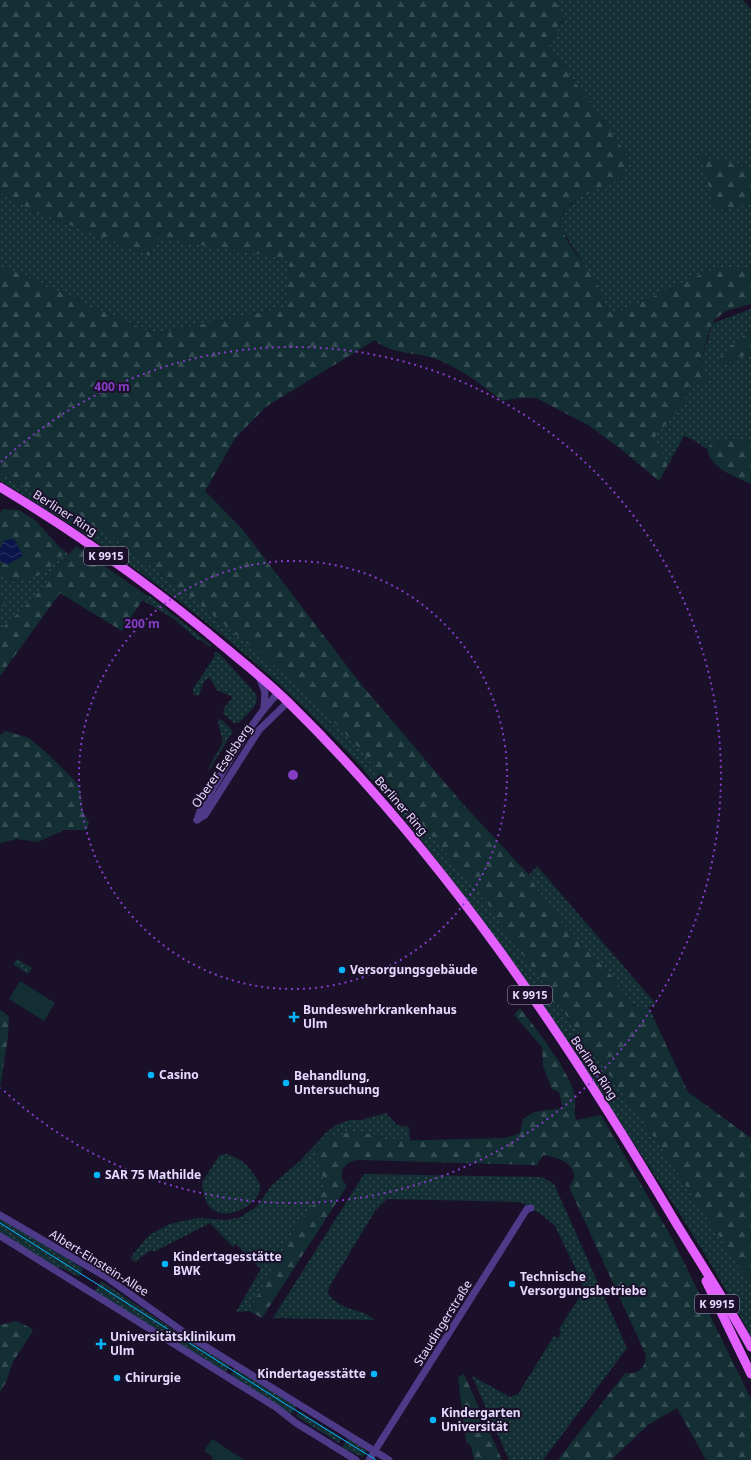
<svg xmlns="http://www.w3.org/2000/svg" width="751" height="1460" font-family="'Noto Sans',sans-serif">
  <defs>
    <pattern id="grass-dots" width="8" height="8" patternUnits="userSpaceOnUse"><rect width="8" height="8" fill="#132f34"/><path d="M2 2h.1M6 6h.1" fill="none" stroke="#354d52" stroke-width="1.8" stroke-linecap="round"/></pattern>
    <pattern id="forest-firs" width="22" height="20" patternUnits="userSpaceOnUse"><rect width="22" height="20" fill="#132f34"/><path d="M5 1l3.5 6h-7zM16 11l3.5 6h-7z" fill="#354d52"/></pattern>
    <pattern id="water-waves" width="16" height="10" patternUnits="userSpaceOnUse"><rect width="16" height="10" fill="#0a1549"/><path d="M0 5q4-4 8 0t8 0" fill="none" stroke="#2e3664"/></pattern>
  </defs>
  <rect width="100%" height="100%" fill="#1a102a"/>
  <!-- grass -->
  <g fill="url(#grass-dots)">
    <polygon points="554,0 743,0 751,9 751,269 725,267 706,272 626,309 615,313 608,311 593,278 563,232 561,220 565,209 578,199 626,153 549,46 564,17"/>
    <polygon points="0,193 34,211 150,256 156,237 289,259 287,307 154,334 0,265"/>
    <path d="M751 309V330L735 342 720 366 751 353V440C734 440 719 435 707 449L692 439 684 436 668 465 653 438 684 403 690 381 703 371 701 361 713 323Z"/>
    <path d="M0 473 107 533 171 581 299 686 360 749 491 908 497 919 656 1140 751 1285V1337C711 1258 660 1184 612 1110 560 1028 505 949 446 872 419 837 391 802 362 768 260 654 131 559 0 481Z"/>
    <polygon points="3,509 69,554 33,599 0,630 0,514"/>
    <polygon points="146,595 150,596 212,646 210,647 201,640 198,640 174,619 142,600"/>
    <path d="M214 652H218L255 693 257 698C256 709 245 715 239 723H234L223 713 224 708 233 697 217 690 209 677 203 683 199 695H194L193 689 215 656Z"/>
    <polygon points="219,719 222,720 233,731 210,769 208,769 223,742 218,722"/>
    <path d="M537 866 656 1004C648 1009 638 1009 631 1003L612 976 547 906 529 875Z"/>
    <polygon points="17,959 32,968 28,974 13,964"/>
    <polygon points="386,1113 397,1125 409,1127 410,1141 386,1141 377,1135 353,1132 326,1188 296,1227 249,1311 236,1312 261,1269 236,1244 233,1247 210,1223 154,1252 152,1250 139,1258 137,1262 132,1260 131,1257 149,1235 170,1224 198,1218 226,1220 241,1217 257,1206 272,1185 301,1160 327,1132 336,1125 350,1120 361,1120"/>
    <path d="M227 1154C232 1156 239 1159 243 1162 248 1166 258 1179 260 1184 265 1206 204 1239 202 1182L220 1155Z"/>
    <path d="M364 1174 542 1177 554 1184 627 1348 543 1460H509L472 1376 510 1397 518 1394 554 1336 558 1338 561 1332 559 1329 582 1293 583 1287 580 1278 555 1226 541 1214 520 1202 387 1199 375 1211 329 1287 328 1293C338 1310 361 1308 375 1320L273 1318Z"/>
    <polygon points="0,1217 82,1268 83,1270 79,1277 61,1268 54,1266 0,1233"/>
    <polygon points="101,1281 199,1347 230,1365 225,1373 94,1292"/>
    <polygon points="235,1368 297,1405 290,1416 230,1376"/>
    <polygon points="299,1411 342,1438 339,1443 296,1416"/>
    <polygon points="348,1437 367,1451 363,1457 342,1448"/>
  </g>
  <!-- forest -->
  <g fill="url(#forest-firs)">
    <path d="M0 0H554L564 16 549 46 626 153C627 159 628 165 625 171 612 194 550 194 563 231 567 245 585 264 593 277 599 288 602 300 608 311L615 313 626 309 706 272 725 267 751 269V304L726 311 714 320 708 335 701 361 703 371 709 378 703 386 690 381 684 403 654 438 668 465 659 481 622 450 588 425 536 398H517L502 401C482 385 463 370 439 360 418 351 392 356 375 340L267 406 236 437 205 491 243 530 360 683 463 804 529 875 547 906 612 976 631 1003 634 1006 649 1008 688 1092 751 1138V1285L656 1140 497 919 491 908 360 749 299 686 171 581 107 533 0 473V265L154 334 287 307 289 259 157 238 150 256 34 211 0 193Z"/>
    <polygon points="700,156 751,168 751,204 716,211"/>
    <polygon points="751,330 751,353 720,366 717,360 735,342"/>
    <path d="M719 439 751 440V484C734 476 711 469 707 449L712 443Z"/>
    <polygon points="3,509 19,510 35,520 65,553 42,574 16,583 0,573 0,560 6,565 14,539 0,541 0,514"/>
    <polygon points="76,546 146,595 122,631 60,593 0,676 0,630 33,599"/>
    <polygon points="0,593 6,600 0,613"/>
    <polygon points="6,731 29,738 49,755 79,785 83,811 89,823 87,830 64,830 38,842 17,839 0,843 0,735"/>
    <path d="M520 1008C536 1029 567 1068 574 1092 577 1102 573 1110 576 1120L601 1115 673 1240 751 1399V1460H706L677 1408 648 1425 611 1460H558L625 1373C638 1375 646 1368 646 1355L569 1187C585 1167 559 1157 543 1155L537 1165 356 1160 348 1163 342 1170V1179L347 1186 262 1318 249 1311 296 1227 326 1188 315 1149 330 1136 353 1132 377 1135 386 1141 506 1138 520 1133 523 1119 534 1112 563 1108 559 1092 552 1089 543 1066 542 1047 514 1015Z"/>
    <polygon points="0,1010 9,1016 8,1037 0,1088"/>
    <polygon points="16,1321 31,1328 33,1331 13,1362 6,1382 0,1392 0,1325"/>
    <polygon points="464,1374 502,1460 474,1460 471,1446 466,1441 458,1377"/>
  </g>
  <!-- green -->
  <g fill="#132f34">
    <polygon points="20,981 55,1003 44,1021 9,999"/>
    <polygon points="212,1439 244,1460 211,1460 213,1457 204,1451"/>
  </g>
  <!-- water -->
  <polygon fill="url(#water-waves)" points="14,539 23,556 6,565 0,560 0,549 4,540"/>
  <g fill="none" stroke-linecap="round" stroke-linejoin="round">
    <!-- minor -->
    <g stroke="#4d3b89" stroke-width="7">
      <polyline points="259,677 265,692 264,707"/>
      <path d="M197 820 200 811C224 771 246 727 278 693"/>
      <polyline points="197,820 205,815 259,730 288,702"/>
      <polyline points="0,1215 106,1277 195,1340 389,1460"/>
      <polyline points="0,1236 277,1408 296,1423 356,1460"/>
      <polyline points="369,1460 527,1209 531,1208"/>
    </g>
    <!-- major -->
    <g stroke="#e360ff" stroke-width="9">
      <path d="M0 487C80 535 156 589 227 649 247 666 269 683 288 702 443 854 566 1037 676 1223 701 1264 728 1305 751 1347"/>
      <polyline points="706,1281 751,1374"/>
    </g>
    <!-- tram -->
    <path stroke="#05b5ff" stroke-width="1" d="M0 1223C126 1301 249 1383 376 1460"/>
  </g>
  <!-- distance rings -->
  <g fill="none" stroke="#863dc5" stroke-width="2" stroke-dasharray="2 4">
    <circle cx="293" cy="775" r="214"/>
    <path d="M1 462A428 428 0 1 1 1 1088"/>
  </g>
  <!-- markers -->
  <g fill="#05b5ff" stroke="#1a102a" stroke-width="1.5">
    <circle cx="342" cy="970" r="4"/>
    <path d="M292 1011h4v4h4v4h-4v4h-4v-4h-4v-4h4z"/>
    <circle cx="151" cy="1075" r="4"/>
    <circle cx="286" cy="1083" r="4"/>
    <circle cx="97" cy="1175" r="4"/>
    <circle cx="165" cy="1264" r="4"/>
    <circle cx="512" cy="1284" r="4"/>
    <path d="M99 1338h4v4h4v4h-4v4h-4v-4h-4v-4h4z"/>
    <circle cx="374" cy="1374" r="4"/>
    <circle cx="117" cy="1378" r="4"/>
    <circle cx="433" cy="1420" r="4"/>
  </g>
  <g text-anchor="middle" stroke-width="4" stroke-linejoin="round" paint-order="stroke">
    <!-- shield labels -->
    <g fill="#1a102a" stroke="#a89dbf" stroke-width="1">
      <rect x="84" y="547" width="44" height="18" rx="3"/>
      <rect x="508" y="986" width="44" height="18" rx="3"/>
      <rect x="695" y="1295" width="44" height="18" rx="3"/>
    </g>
    <g font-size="11" font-weight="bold" fill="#e5d9ff">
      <text x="106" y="560">K 9915</text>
      <text x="530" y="999">K 9915</text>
      <text x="717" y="1308">K 9915</text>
    </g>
    <!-- street labels -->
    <g font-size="12" fill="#e5d9ff" stroke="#1a102a">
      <text transform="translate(65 513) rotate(33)" y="4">Berliner Ring</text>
      <text transform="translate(222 766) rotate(-56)" y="4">Oberer Eselsberg</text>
      <text transform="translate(401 806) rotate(49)" y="4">Berliner Ring</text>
      <text transform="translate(594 1068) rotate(56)" y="4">Berliner Ring</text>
      <text transform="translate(99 1263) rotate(32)" y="4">Albert-Einstein-Allee</text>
      <text transform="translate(443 1323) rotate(-58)" y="4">Staudingerstraße</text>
    </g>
    <!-- poi labels -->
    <g font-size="12" font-weight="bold" fill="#e5d9ff" stroke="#1a102a" text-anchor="start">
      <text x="350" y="974">Versorgungsgebäude</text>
      <text x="303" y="1014">Bundeswehrkrankenhaus<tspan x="303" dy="14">Ulm</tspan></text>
      <text x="159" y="1079">Casino</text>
      <text x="294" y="1080">Behandlung,<tspan x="294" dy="14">Untersuchung</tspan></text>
      <text x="105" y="1179">SAR 75 Mathilde</text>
      <text x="173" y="1261">Kindertagesstätte<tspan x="173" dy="14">BWK</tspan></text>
      <text x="520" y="1281">Technische<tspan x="520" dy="14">Versorgungsbetriebe</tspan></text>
      <text x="110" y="1341">Universitätsklinikum<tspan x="110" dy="14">Ulm</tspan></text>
      <text x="366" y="1378" text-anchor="end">Kindertagesstätte</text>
      <text x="125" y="1382">Chirurgie</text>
      <text x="441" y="1417">Kindergarten<tspan x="441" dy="14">Universität</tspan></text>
    </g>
  </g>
  <circle cx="293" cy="775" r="6" fill="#863dc5" stroke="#1a102a" stroke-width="2"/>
  <g font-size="12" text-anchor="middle" font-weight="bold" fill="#863dc5" stroke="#1a102a" stroke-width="4" stroke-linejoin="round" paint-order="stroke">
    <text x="112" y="391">400 m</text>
    <text x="142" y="628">200 m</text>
  </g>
</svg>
